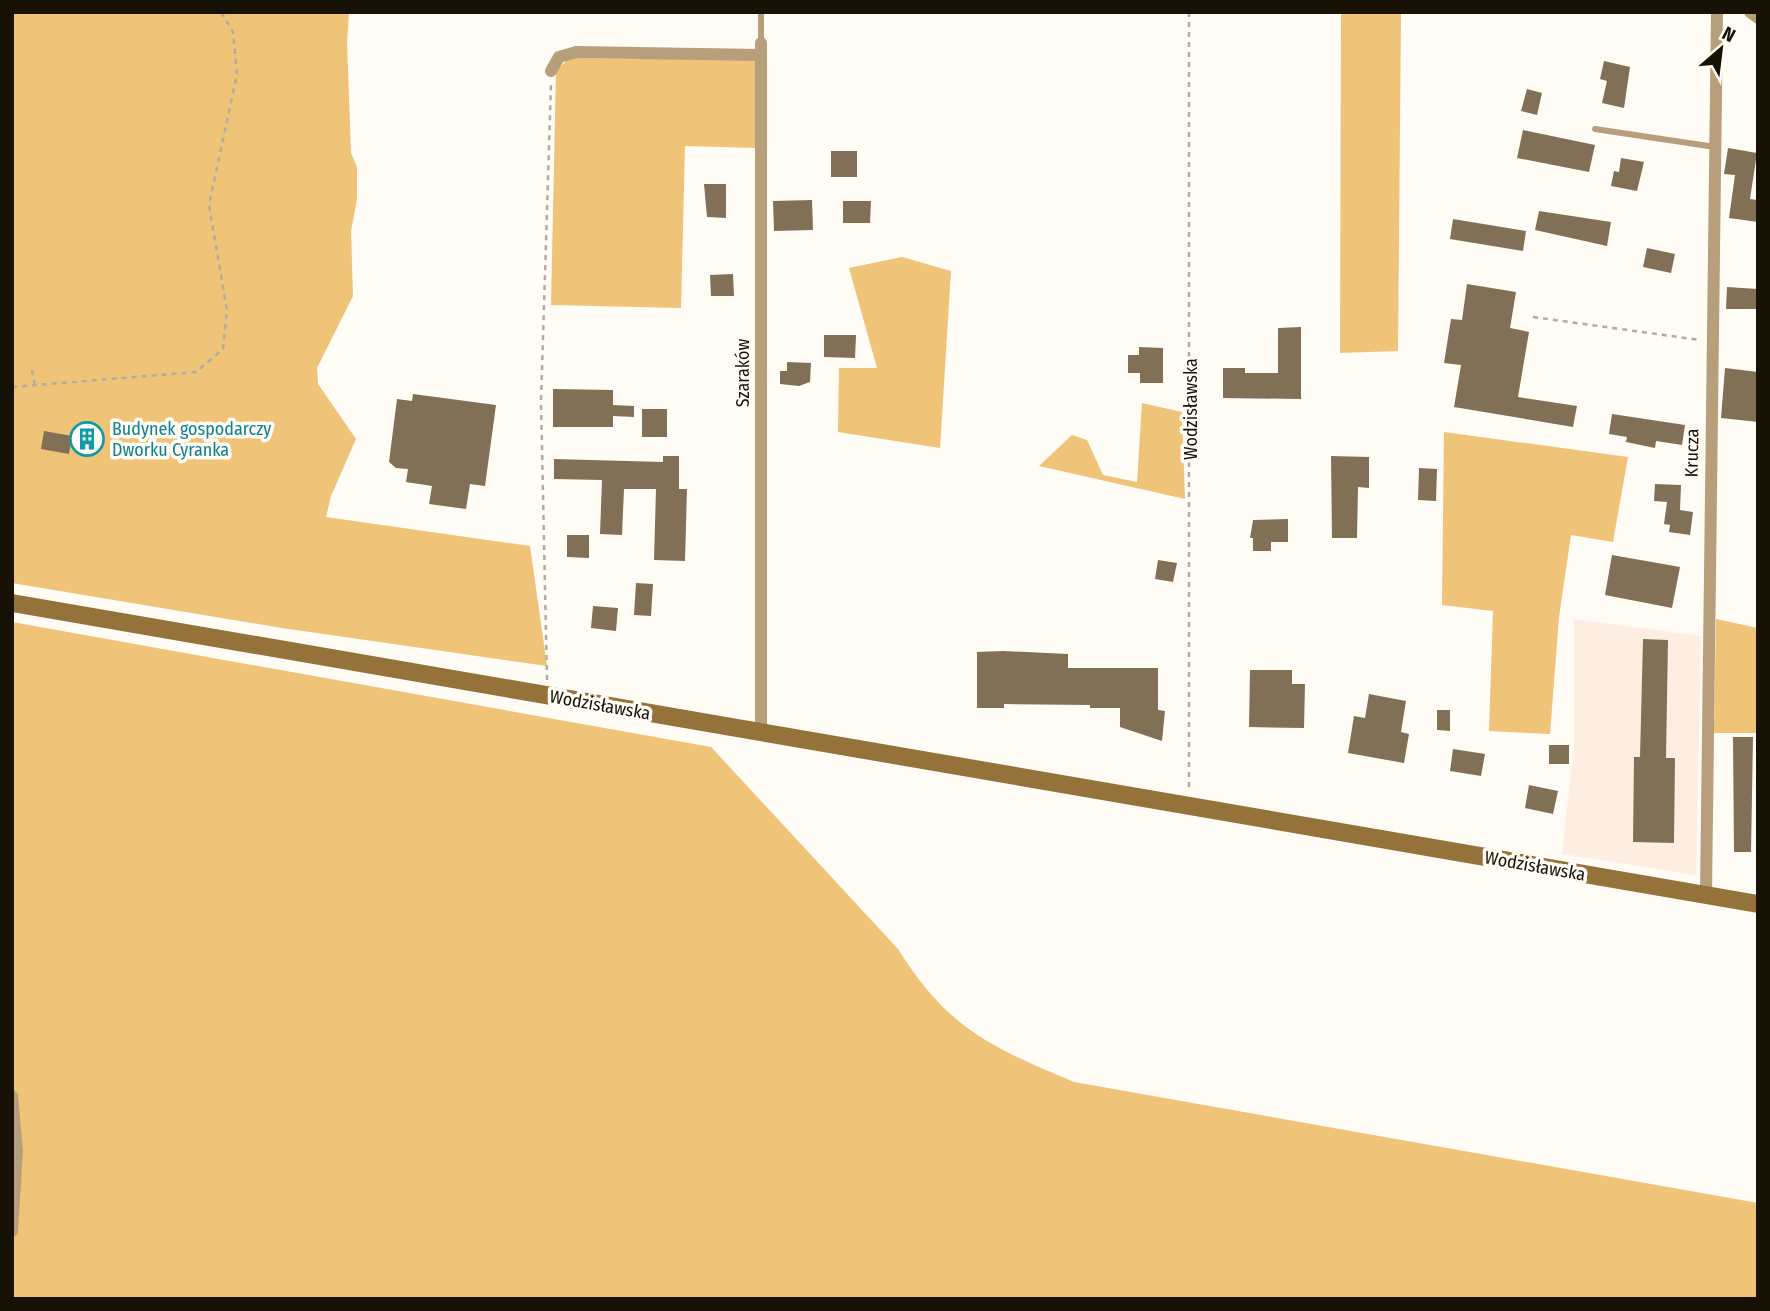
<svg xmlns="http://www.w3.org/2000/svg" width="1770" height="1311" font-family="'Fira Sans Condensed',sans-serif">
  <rect width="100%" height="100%" fill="#fffbf5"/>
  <!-- commercial -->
  <polygon fill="#feeee2" points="1574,619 1701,636 1696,875 1562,854 1574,745"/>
  <!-- green -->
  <g fill="#efc378">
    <polygon points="12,12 349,12 347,42 351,153 357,167 357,199 351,231 353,296 317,368 318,384 356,439 331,496 326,517 530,546 547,666 282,628 12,583"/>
    <polygon points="1341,12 1401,12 1398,351 1340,353"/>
    <polygon points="569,58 756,60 756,148 685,146 681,308 551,305 556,71"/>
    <polygon points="902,257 951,271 940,448 838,432 839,368 877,368 849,268"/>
    <polygon points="1142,403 1182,412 1185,499 1039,466 1072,435 1087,440 1103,475 1137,482"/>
    <polygon points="1444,432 1628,457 1613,542 1571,535 1559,617 1550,734 1489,731 1493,611 1442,605"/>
    <polygon points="1716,619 1758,628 1758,733 1714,733"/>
    <path d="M12 622 711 747 898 949C948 1029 991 1047 1074 1082L1758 1203V1299H12Z"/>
  </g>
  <!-- building -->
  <g fill="#817055">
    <polygon points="1604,61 1630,67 1624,108 1602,103 1607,81 1600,79"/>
    <polygon points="1527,89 1542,93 1537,115 1521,111"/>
    <polygon points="1523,130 1595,145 1589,172 1517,158"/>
    <polygon points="1728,148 1757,153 1750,199 1758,200 1758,222 1729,218 1735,175 1724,174"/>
    <rect x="831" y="151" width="26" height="26"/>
    <polygon points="1621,158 1644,162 1637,191 1611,186 1614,171 1619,172"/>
    <polygon points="704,184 726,184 726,218 707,217"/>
    <polygon points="812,200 813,230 774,231 773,201"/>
    <polygon points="843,201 871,201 870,223 843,223"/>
    <polygon points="1539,211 1611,222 1607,246 1535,230"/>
    <polygon points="1453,219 1526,231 1523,251 1450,239"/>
    <polygon points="1647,248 1675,254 1671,273 1643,267"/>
    <polygon points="733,274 734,296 711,296 710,275"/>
    <polygon points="1467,284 1516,292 1510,328 1529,332 1518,397 1577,406 1573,427 1454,407 1461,365 1444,363 1451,319 1462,320"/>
    <polygon points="1727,287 1758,289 1758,309 1726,309"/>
    <polygon points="1301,327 1301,399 1223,398 1223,368 1245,368 1245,373 1278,373 1278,328"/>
    <polygon points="824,335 856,335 855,358 824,357"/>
    <polygon points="1139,347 1163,348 1163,383 1140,383 1140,373 1128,373 1128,355 1139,355"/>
    <polygon points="787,362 811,363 810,382 799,386 780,384 780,371 787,371"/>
    <polygon points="1725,368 1758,372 1758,422 1721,418"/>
    <polygon points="553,389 613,390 613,405 634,406 634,417 613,416 613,427 553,427"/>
    <polygon points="413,394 496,405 485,486 470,484 466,509 429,504 432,486 406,482 408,469 396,468 389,462 397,399 412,401"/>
    <rect x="642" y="409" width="25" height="28"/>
    <polygon points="1612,414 1685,425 1682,445 1656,441 1655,448 1626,442 1627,437 1609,434"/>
    <polygon points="44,431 72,436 69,454 41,449"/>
    <polygon points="663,456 679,456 679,489 687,489 685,561 654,560 656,489 624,489 622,535 600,534 602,480 554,479 554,459 663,462"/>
    <polygon points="1331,456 1369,457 1369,488 1358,487 1357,538 1332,538"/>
    <polygon points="1419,468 1437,469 1436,501 1418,500"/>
    <polygon points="1655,484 1681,485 1680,510 1693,512 1690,535 1669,532 1670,525 1664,524 1667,502 1654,501"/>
    <polygon points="1288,519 1288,542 1271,542 1271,551 1253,551 1253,538 1250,538 1253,520"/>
    <polygon points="567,535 589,535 589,558 567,557"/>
    <polygon points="1612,555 1680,567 1672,608 1605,595"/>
    <polygon points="1158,560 1177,563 1173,582 1155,579"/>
    <polygon points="636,583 653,584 651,616 634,615"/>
    <polygon points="593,606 618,608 616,631 591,628"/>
    <polygon points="1643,639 1668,640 1666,758 1675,758 1674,843 1633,842 1634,757 1640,757"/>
    <polygon points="1003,651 1068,654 1068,668 1158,668 1158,710 1165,711 1162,741 1120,727 1120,708 1090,708 1090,705 1004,704 1004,708 977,708 977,652"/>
    <polygon points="1250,670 1292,670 1292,684 1305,684 1304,728 1249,727"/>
    <polygon points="1369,694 1406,701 1401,732 1409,734 1404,763 1348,753 1354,716 1365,718"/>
    <polygon points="1437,710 1450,710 1450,731 1437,730"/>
    <polygon points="1733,737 1753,737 1751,852 1734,852"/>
    <rect x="1549" y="745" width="20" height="19"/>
    <polygon points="1453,749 1485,754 1481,776 1450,771"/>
    <polygon points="1529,785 1558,791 1553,814 1525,808"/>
  </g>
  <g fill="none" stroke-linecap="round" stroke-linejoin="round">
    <!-- path -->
    <g stroke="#b0aba3" stroke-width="2.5" stroke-dasharray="5 5" stroke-linecap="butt">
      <polyline points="1189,12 1189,789"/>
      <polyline points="1533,317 1700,340"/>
      <polyline points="32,370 35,386"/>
      <polyline points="12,387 196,372 223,349 227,310 209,205 237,74 233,32 221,12"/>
      <polyline points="547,680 541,401 551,84"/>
    </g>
    <!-- service -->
    <g stroke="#b79f7b" stroke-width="6">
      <polyline points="761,43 761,12"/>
      <polyline points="1595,129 1715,147"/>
    </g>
    <!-- minor -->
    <g stroke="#b79f7b" stroke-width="12">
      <polyline points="1750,12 1758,18"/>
      <polyline points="761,43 761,733"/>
      <polyline points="551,71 559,57 576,52 761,55"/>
      <polyline points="1706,895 1717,12"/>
      <polyline points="12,1096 17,1151 12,1231"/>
    </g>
    <!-- secondary -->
    <polyline stroke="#95723a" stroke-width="18" points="12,603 1758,904"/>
  </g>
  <!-- icons -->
  <defs>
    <g id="building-ring" transform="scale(1.75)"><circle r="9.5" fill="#fffbf5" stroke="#0f9aa8" stroke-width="1.5"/><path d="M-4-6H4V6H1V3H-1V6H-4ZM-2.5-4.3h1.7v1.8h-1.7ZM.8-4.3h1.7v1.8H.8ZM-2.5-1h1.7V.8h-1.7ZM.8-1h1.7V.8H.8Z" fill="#0f9aa8"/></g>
  </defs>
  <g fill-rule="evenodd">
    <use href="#building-ring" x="87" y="439"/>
  </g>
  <g text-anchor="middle" stroke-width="7" stroke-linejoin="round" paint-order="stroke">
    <!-- street labels -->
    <g font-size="18" fill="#171106" stroke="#fffbf5">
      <text transform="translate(743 373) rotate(-90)" y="6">Szaraków</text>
      <text transform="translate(1191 409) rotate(-90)" y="6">Wodzisławska</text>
      <text transform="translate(1692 453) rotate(-89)" y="6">Krucza</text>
      <text transform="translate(600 705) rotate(10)" y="6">Wodzisławska</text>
      <text transform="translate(1535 866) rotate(10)" y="6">Wodzisławska</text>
    </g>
    <!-- culture labels -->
    <g font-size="18" fill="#0d838f" stroke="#fffbf5" text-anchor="start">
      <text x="112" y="435">Budynek gospodarczy<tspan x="112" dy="21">Dworku Cyranka</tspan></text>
    </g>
  </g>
  <!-- border -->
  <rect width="1770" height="1311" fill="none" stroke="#171106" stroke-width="28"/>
  <!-- north arrow -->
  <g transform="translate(1721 49) rotate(28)" stroke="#fffbf5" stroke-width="5" paint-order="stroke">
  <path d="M0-5L12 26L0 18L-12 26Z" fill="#171106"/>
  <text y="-10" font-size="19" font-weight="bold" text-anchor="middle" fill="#171106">N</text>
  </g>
</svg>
